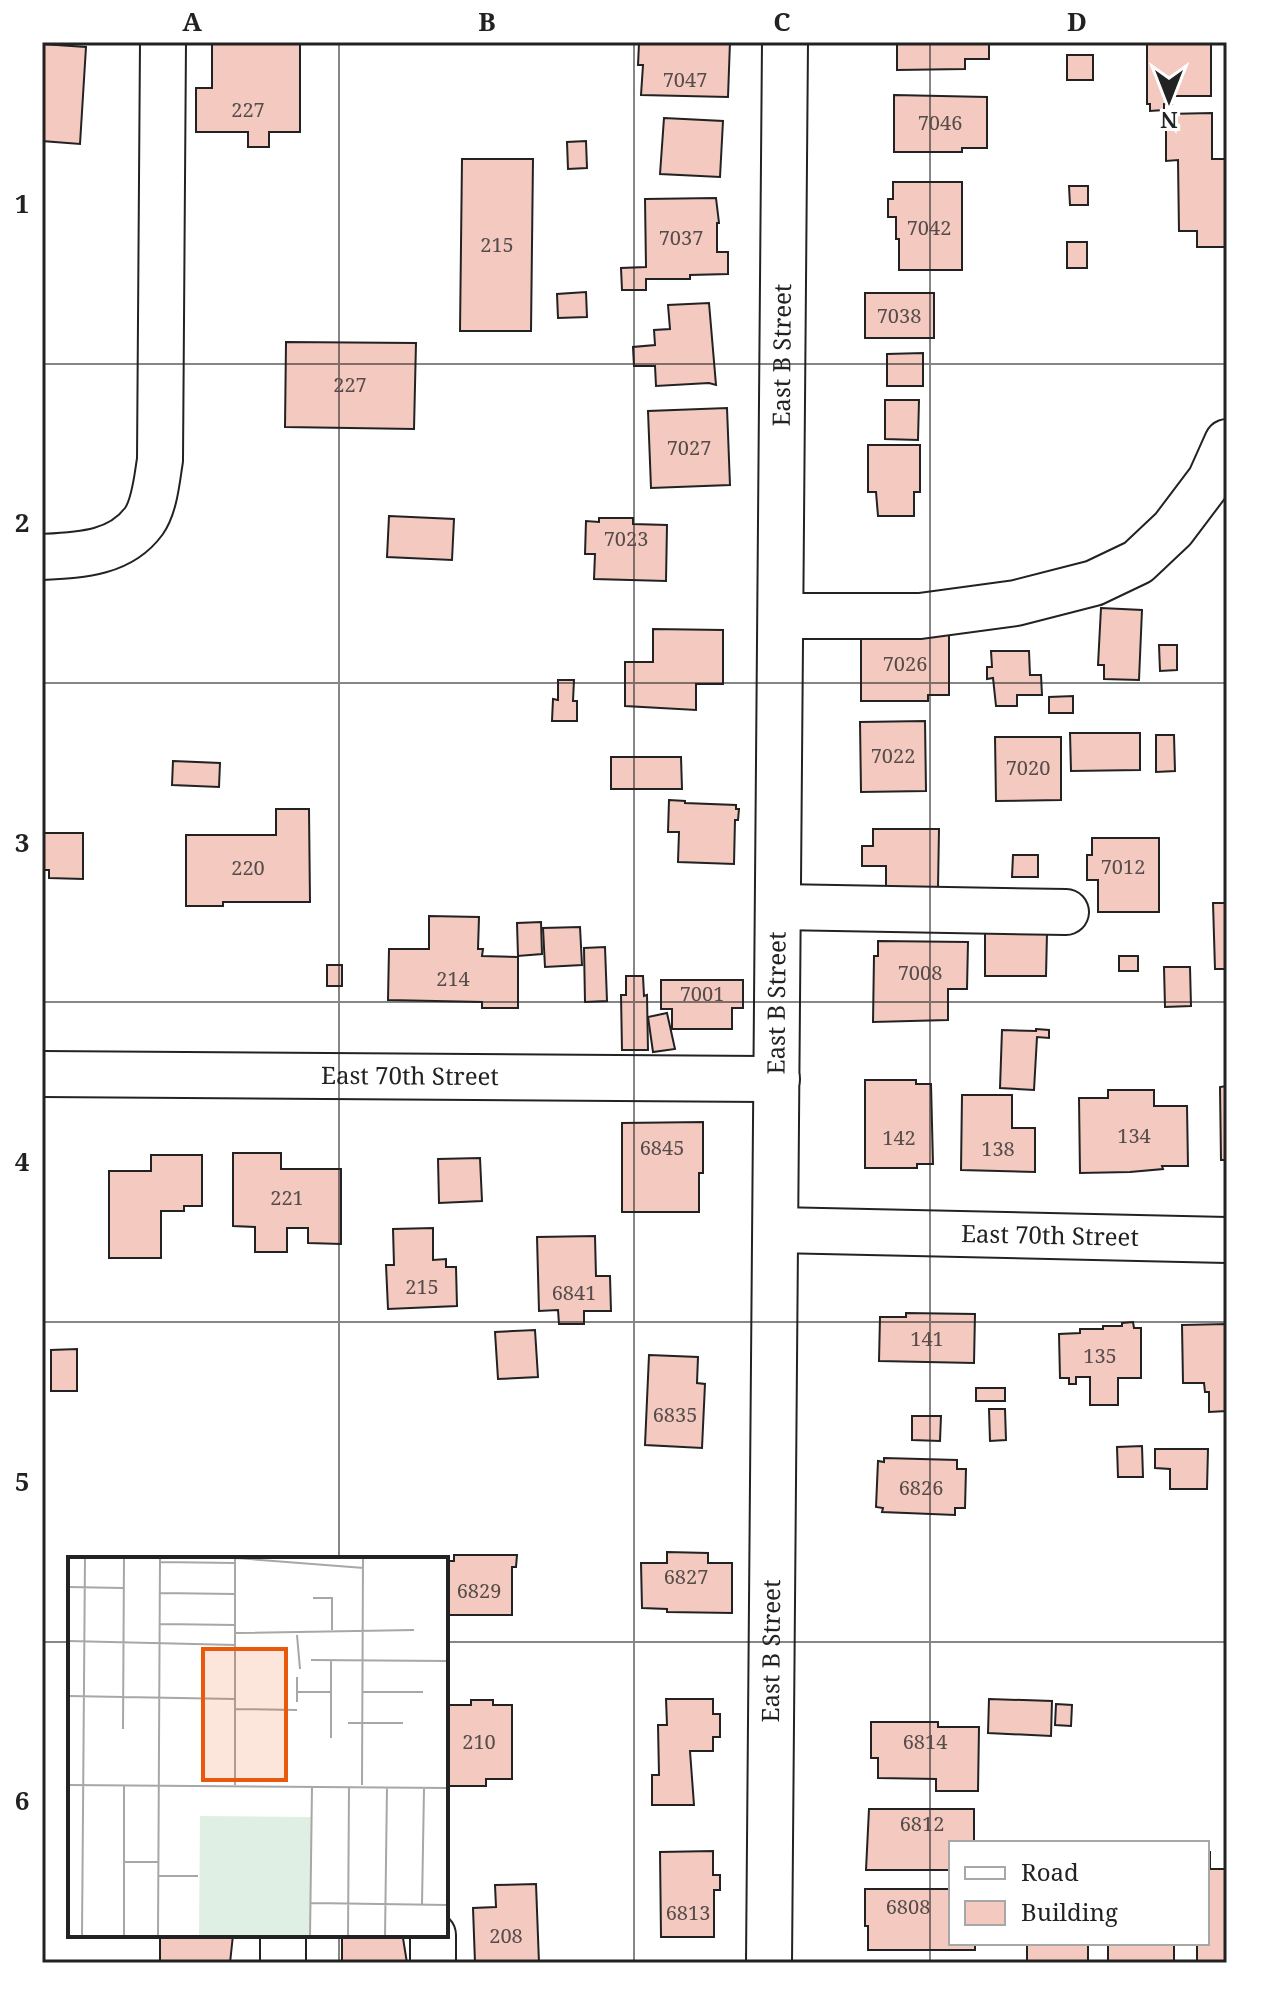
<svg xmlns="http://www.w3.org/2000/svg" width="1269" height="2005" font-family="'Noto Serif',serif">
  <rect width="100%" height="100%" fill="#fff"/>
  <!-- building -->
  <g fill="#f3c9c0" stroke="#222" stroke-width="2">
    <polygon points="212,42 300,42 300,132 269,132 269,147 248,147 248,132 196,132 196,88 212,88"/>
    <polygon points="730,42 728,97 641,95 643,65 638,65 639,43"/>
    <polygon points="897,42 989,42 989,59 965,59 965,69 897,70"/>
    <polygon points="1147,42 1211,42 1211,96 1171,96 1172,104 1164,104 1164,110 1150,111 1150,104 1147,104"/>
    <polygon points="42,44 86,47 80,144 42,141"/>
    <rect x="1067" y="55" width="26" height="25"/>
    <polygon points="894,95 987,97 987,148 962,148 962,152 894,152"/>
    <polygon points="1212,113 1212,159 1227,159 1227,247 1197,247 1197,231 1179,231 1178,160 1166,161 1166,114"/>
    <polygon points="664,118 723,121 720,177 660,174"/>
    <polygon points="586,141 587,168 568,169 567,142"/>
    <polygon points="462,159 533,159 531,331 460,331"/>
    <polygon points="893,182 962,182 962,270 899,270 899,239 896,239 896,217 888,217 888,199 893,199"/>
    <polygon points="1069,186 1088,186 1088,205 1070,205"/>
    <polygon points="716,198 719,223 717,223 717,252 728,252 728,274 690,275 690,279 646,279 646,290 622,290 621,268 646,267 645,199"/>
    <rect x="1067" y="242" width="20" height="26"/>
    <polygon points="586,292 587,317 558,318 557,294"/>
    <rect x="865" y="293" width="69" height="45"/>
    <polygon points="709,303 716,385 709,383 656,386 655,366 634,366 633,347 655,345 654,330 670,329 668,305"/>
    <polygon points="286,342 416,343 414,429 285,427"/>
    <polygon points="923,353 923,386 887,386 887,354"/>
    <polygon points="885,400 919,400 918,440 885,439"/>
    <polygon points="727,408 730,485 651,488 648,411"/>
    <polygon points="868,445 920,445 920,492 914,492 914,516 878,516 876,492 868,492"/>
    <polygon points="389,516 454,519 452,560 387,557"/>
    <polygon points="599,518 633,518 633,524 667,525 666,581 594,579 595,554 585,554 586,521 599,522"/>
    <polygon points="1101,608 1142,610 1139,680 1104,679 1104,665 1098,665"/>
    <polygon points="653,629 723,630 723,684 696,684 696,710 625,706 625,662 653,662"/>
    <polygon points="861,629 949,634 949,695 928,695 928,701 861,701"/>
    <polygon points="1159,645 1177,645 1177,670 1160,671"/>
    <polygon points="991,651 1029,651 1030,675 1041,675 1042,695 1017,695 1017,706 996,706 993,678 987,679 987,667 992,667"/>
    <polygon points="558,680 574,680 573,701 577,701 577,721 552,721 553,699 558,700"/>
    <polygon points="1073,696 1073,713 1049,713 1049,697"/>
    <polygon points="925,721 926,791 861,792 860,722"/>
    <polygon points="1070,733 1140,733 1140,770 1071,771"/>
    <polygon points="1156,735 1174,735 1175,771 1156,772"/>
    <polygon points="995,737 1061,737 1061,800 996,801"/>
    <polygon points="611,757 681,757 682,789 611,789"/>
    <polygon points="173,761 220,763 219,787 172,785"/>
    <polygon points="669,800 685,801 685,803 736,805 736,809 739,809 738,820 735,820 734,864 678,862 679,832 668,832"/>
    <polygon points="276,809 309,809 310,902 223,902 223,906 186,906 186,835 276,835"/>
    <polygon points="873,829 939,829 938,888 886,888 886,866 862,866 862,846 873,846"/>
    <polygon points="42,833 83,833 83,879 49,878 49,870 42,870"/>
    <polygon points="1092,838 1159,838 1159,912 1098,912 1098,880 1087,880 1087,855 1092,855"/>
    <polygon points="1013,855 1038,855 1038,877 1012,877"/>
    <polygon points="1213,903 1227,903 1227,969 1215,969"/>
    <polygon points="429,916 479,917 478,949 483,949 482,956 518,957 518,1008 482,1008 482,1002 388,1000 389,949 429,949"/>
    <polygon points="541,922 542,954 518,956 517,923"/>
    <polygon points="580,927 582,965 545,967 543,928"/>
    <polygon points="985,932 1047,933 1046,976 985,976"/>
    <polygon points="878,941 968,942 967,989 948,989 948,1020 873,1022 874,956 878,956"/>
    <polygon points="605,947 607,1001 585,1002 584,948"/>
    <rect x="1119" y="956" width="19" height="15"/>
    <rect x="327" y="965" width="15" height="21"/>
    <polygon points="1164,967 1190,967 1191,1006 1165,1007"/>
    <polygon points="626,976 643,976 644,996 647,995 648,1050 622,1050 621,995 626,995"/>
    <polygon points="661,980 743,980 743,1008 732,1008 732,1029 672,1029 672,1009 661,1009"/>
    <polygon points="667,1013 675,1049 653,1052 648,1017"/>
    <polygon points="1036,1029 1049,1030 1049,1038 1037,1037 1034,1090 1000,1088 1002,1030 1036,1031"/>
    <polygon points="865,1080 916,1080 916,1084 931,1084 933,1164 917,1164 917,1168 865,1168"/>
    <polygon points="1227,1086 1227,1160 1221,1160 1220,1087"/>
    <polygon points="1108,1090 1154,1090 1154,1106 1187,1106 1188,1166 1162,1166 1163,1169 1130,1172 1080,1173 1079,1098 1108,1098"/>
    <polygon points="962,1095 1012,1095 1012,1128 1035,1128 1035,1172 961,1170"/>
    <polygon points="703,1122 703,1173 699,1173 699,1212 622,1212 622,1123"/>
    <polygon points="233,1153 281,1153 281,1169 341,1169 341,1244 308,1243 308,1228 287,1228 287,1252 255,1252 255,1227 233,1226"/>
    <polygon points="151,1155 202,1155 202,1206 184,1206 184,1211 161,1211 161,1258 109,1258 109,1171 151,1171"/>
    <polygon points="480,1158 482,1201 439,1203 438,1159"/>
    <polygon points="433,1228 433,1260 446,1259 446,1267 456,1267 457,1306 388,1309 386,1265 394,1265 393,1229"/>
    <polygon points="595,1236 596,1276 610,1276 611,1311 584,1311 584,1324 559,1324 558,1310 539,1311 537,1237"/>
    <polygon points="906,1313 975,1314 974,1363 879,1361 880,1317 906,1317"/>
    <polygon points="1133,1322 1134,1328 1141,1328 1141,1378 1118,1378 1118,1405 1090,1405 1090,1377 1076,1377 1076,1384 1069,1384 1069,1378 1060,1378 1059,1334 1080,1333 1080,1329 1103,1329 1103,1326 1122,1326 1122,1323"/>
    <polygon points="1227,1324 1227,1411 1209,1412 1209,1392 1205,1392 1204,1383 1183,1383 1182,1325"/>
    <polygon points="535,1330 538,1377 498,1379 495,1332"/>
    <polygon points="77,1349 77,1391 51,1391 51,1350"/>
    <polygon points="649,1355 698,1357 697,1383 705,1384 702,1448 645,1445"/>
    <rect x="976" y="1388" width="29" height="13"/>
    <polygon points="989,1409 1005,1409 1006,1440 990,1441"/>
    <polygon points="912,1416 941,1416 940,1441 912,1440"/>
    <polygon points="1142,1446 1143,1477 1118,1477 1117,1447"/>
    <polygon points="1155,1449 1208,1449 1207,1489 1170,1489 1170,1469 1155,1468"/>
    <polygon points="884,1458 957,1460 957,1469 966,1469 965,1508 955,1508 955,1515 882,1512 883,1508 876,1507 878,1461 884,1462"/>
    <polygon points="667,1552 708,1553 708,1563 732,1563 732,1613 667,1612 667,1609 642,1608 641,1563 667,1563"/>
    <polygon points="454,1555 517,1555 516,1567 512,1567 512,1615 446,1615 446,1561 454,1561"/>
    <polygon points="666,1699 713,1699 713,1714 720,1714 720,1737 713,1737 713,1751 690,1751 694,1805 652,1805 652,1775 659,1775 658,1725 667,1725"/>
    <polygon points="989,1699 1052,1701 1051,1736 988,1733"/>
    <polygon points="471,1700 493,1700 493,1705 512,1705 512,1779 486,1779 486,1786 446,1786 446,1705 471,1705"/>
    <polygon points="1056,1704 1072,1705 1071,1726 1055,1725"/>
    <polygon points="871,1722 938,1722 938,1727 979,1727 978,1791 936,1791 936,1779 878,1778 878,1758 871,1758"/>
    <polygon points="869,1809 974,1809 974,1843 951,1843 951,1870 866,1870"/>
    <polygon points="713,1851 713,1875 720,1875 720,1890 714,1890 714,1937 661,1937 660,1852"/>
    <polygon points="1207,1852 1210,1852 1210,1869 1227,1869 1227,1963 1197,1963 1197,1943 1207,1943"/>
    <polygon points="536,1884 539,1963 475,1963 473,1908 496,1907 495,1885"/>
    <polygon points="865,1889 951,1889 951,1943 975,1943 975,1950 868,1950 868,1926 865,1926"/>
    <polygon points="160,1935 233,1935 230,1963 160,1963"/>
    <polygon points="342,1936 403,1938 407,1963 342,1963"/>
    <rect x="1027" y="1943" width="61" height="20"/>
    <rect x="1108" y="1943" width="66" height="20"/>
  </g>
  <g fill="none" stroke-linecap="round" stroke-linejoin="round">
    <!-- minor casing -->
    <g stroke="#222" stroke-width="48">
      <g id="minor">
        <path d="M42 557C80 555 120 554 144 521 155 505 157 478 160 460L163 42"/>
        <polyline points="781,616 920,616 1016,603 1094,583 1138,562 1173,529 1210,480 1227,442"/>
        <polyline points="779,907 1066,912"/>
        <path id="s1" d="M42 1074 777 1079"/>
        <path id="s2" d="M776 1230 1227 1240"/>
        <polyline points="283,1935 283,1963"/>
        <polyline points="433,1935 433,1963"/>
        <path id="s3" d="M769 1963 785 42"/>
      </g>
    </g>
    <!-- minor -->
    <use href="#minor" stroke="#fff" stroke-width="44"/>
  </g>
  <!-- grid -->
  <path fill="none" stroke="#222" stroke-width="2" stroke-opacity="0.55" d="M339 42V1559M634 42V1963M930 42V1963M42 364H1227M42 683H1227M42 1002H1227M42 1322H1227M42 1642H70M446 1642H1227M339 1935V1963"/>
  <g text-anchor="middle" stroke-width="6" stroke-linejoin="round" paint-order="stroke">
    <!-- number labels -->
    <g font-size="20" fill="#564c4a">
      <text x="685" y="87">7047</text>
      <text x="248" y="117">227</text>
      <text x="940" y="130">7046</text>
      <text x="929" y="235">7042</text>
      <text x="681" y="245">7037</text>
      <text x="497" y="252">215</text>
      <text x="899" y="323">7038</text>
      <text x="350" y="392">227</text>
      <text x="689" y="455">7027</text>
      <text x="626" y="546">7023</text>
      <text x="905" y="671">7026</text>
      <text x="893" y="763">7022</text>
      <text x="1028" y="775">7020</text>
      <text x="1123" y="874">7012</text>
      <text x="248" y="875">220</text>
      <text x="920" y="980">7008</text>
      <text x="453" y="986">214</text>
      <text x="702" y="1001">7001</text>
      <text x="1134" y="1143">134</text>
      <text x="899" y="1145">142</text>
      <text x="662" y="1155">6845</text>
      <text x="998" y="1156">138</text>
      <text x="287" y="1205">221</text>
      <text x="422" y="1294">215</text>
      <text x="574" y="1300">6841</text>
      <text x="927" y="1346">141</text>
      <text x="1100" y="1363">135</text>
      <text x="675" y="1422">6835</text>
      <text x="921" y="1495">6826</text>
      <text x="686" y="1584">6827</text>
      <text x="479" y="1598">6829</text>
      <text x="479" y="1749">210</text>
      <text x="925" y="1749">6814</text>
      <text x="922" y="1831">6812</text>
      <text x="908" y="1914">6808</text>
      <text x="688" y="1920">6813</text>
      <text x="506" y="1943">208</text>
    </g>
    <!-- street labels -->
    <g font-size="24" fill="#222" stroke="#fff">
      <text dy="8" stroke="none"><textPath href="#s3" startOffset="1608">East B Street</textPath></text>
      <text dy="8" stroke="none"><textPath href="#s3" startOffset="960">East B Street</textPath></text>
      <text dy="8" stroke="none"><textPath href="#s1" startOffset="368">East 70th Street</textPath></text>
      <text dy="8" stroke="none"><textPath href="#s2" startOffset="274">East 70th Street</textPath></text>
      <text dy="8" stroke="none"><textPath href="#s3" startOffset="312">East B Street</textPath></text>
    </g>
  </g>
  <!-- overview -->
  <g transform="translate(68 1557)">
    <rect width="380" height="380" fill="#fff"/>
    <path d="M132 259 244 260 242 380H131Z" fill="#e0efe3"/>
    <path fill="none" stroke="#a7a7a7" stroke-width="2" d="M168 1 296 11M92 5 167 6M0 30 55 31M92 36 167 37M245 41H264V73M92 67 168 68M168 76 346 73M229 78 232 112M0 84 168 88M243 103 380 104M229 120V145M229 135H263M295 135H355M0 139 167 142M167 152 229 153M280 166H335M55 172 56 0M263 181V104M0 228 380 231M167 228V0M294 228 295 0M57 305H91M90 319H130M243 346 380 348M354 347 356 232M14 380 17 0M56 380V228M90 380 92 0M242 380 244 230M280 380 281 230M317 380 319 230"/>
    <path fill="#e8590c" fill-opacity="0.15" stroke="#e8590c" stroke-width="4" d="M135 92H218V223H135Z"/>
    <rect width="380" height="380" fill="none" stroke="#222" stroke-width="4"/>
  </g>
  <!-- border -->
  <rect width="1269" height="2005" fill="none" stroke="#ffffff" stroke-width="88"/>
  <!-- legend -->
  <rect x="949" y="1841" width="260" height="104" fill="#ffffff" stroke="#a7a7a7" stroke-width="2"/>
  <rect x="965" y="1867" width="40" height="12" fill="#ffffff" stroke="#a7a7a7" stroke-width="2"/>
  <text x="1021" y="1881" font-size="24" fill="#222222">Road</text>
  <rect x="965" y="1901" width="40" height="24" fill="#f3c9c0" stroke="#a7a7a7" stroke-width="2"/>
  <text x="1021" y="1921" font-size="24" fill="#222222">Building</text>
  <!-- north arrow -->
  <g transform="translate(1169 100) rotate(180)" stroke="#ffffff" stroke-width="6" paint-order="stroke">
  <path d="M0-6L14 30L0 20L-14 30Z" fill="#222222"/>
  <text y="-12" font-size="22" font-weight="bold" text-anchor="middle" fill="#222222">N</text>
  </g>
  <rect x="44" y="44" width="1181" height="1917" fill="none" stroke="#222" stroke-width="3"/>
  <g font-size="26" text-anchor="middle" font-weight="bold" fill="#222">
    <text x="192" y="31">A</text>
    <text x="487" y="31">B</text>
    <text x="782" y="31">C</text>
    <text x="1077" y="31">D</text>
    <text x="22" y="213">1</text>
    <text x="22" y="532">2</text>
    <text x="22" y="852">3</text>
    <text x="22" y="1171">4</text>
    <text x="22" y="1491">5</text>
    <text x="22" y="1810">6</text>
  </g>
</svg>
